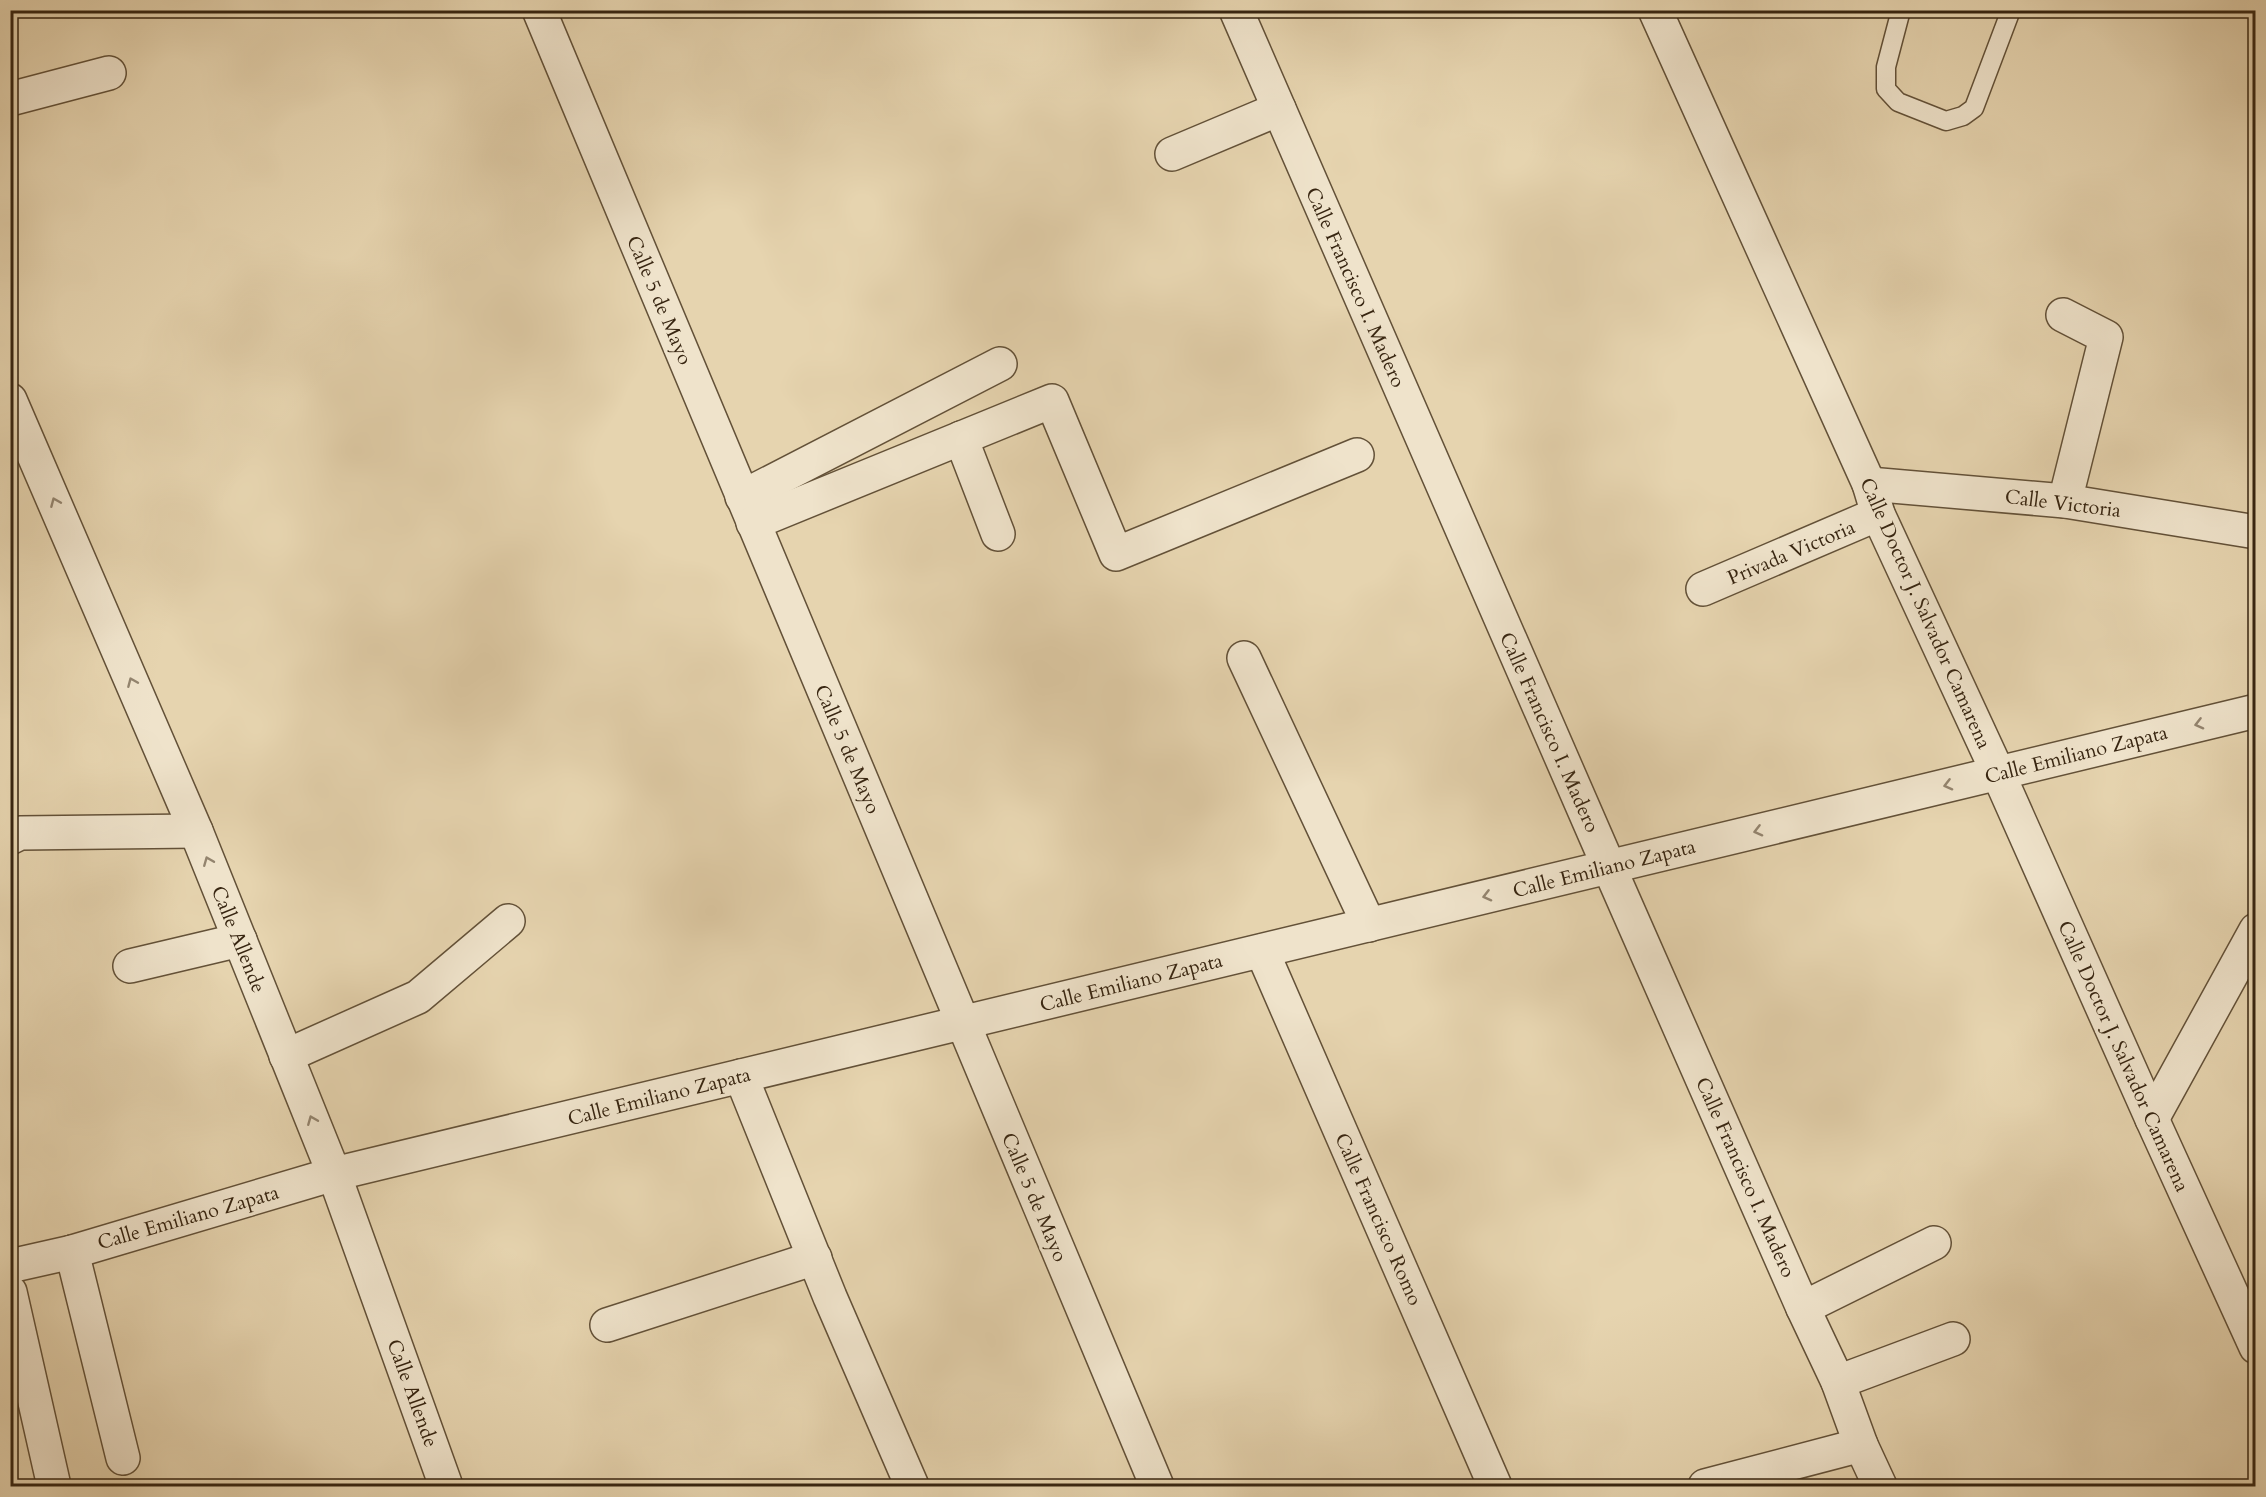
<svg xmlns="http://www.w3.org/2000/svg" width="2266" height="1497" font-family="Cardo,serif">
  <rect width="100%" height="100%" fill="#e6d4af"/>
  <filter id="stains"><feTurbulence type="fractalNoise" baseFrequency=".00333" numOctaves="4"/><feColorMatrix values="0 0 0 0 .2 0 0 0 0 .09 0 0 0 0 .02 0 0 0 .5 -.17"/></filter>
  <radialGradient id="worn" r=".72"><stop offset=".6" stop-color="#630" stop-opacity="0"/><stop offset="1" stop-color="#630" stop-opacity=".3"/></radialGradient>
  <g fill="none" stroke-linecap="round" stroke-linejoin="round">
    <!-- lane casing -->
    <g stroke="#635138" stroke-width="21">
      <polyline id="lane" points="1901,10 1886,67 1886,89 1898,102 1946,121 1963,116 1974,108 2011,10"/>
    </g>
    <!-- street casing -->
    <g stroke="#635138" stroke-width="36">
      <g id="street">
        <polyline points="539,10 1157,1486"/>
        <polyline points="1236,10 1609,867 1803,1308 1838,1382 1861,1445 1880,1486"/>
        <polyline points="1655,10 1869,484 1878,514 1998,773 2152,1119 2256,1347"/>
        <polyline points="10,99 109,73"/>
        <polyline points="1172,154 1279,109"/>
        <polyline points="2063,315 2106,337 2065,501"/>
        <polyline points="10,400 196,831 334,1174 446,1486"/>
        <polyline points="961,438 998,534"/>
        <polyline points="1869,484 2065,501 2256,532"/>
        <polyline points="742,497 1000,364"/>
        <polyline points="753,523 1052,401 1116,554 1357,455"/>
        <polyline points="1703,589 1878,514"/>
        <polyline points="1244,658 1369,925"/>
        <polyline points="10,838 20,833 196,831"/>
        <polyline points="1262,951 1495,1486"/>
        <polyline points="130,966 240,940"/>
        <polyline points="286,1056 418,997 508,921"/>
        <polyline points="741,1076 830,1297 912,1486"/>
        <polyline points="2152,1119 2256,930"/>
        <polyline points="72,1252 123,1458"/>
        <polyline points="10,1266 72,1252 334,1174 2256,711"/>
        <polyline points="10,1292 54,1486"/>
        <polyline points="1803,1308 1934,1243"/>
        <polyline points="607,1325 815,1258"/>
        <polyline points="1838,1382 1953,1339"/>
        <polyline points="1705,1486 1861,1445"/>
      </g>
    </g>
    <!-- lane -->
    <use href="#lane" stroke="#efe3cb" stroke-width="18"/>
    <!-- street -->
    <use href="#street" stroke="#efe3cb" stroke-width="33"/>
  </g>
  <!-- one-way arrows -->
  <defs><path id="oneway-chevron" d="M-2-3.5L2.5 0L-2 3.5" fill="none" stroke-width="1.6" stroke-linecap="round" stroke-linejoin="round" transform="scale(1.5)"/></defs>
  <g stroke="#93846e">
    <use href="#oneway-chevron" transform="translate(55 502) rotate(-113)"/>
    <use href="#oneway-chevron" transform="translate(132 682) rotate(-113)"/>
    <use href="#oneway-chevron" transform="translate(2199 724) rotate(166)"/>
    <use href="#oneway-chevron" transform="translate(1948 785) rotate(166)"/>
    <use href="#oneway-chevron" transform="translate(1758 831) rotate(166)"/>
    <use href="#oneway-chevron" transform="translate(208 861) rotate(-112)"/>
    <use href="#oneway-chevron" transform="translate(1487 896) rotate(166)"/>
    <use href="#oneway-chevron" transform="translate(312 1120) rotate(-112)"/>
  </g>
  <g text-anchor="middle" stroke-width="6" stroke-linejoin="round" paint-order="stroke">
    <!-- street labels -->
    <g font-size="20" fill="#372511" stroke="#efe3cb">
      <text transform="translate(1356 287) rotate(66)" y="7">Calle Francisco I. Madero</text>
      <text transform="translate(660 300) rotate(67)" y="7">Calle 5 de Mayo</text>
      <text transform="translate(2063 503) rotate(7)" y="7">Calle Victoria</text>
      <text transform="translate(1791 552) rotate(-23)" y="7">Privada Victoria</text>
      <text transform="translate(1926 613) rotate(66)" y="7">Calle Doctor J. Salvador Camarena</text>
      <text transform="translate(1550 732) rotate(66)" y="7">Calle Francisco I. Madero</text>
      <text transform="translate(848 749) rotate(67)" y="7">Calle 5 de Mayo</text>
      <text transform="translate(2076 754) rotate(-14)" y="7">Calle Emiliano Zapata</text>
      <text transform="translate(1604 868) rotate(-14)" y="7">Calle Emiliano Zapata</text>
      <text transform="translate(239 939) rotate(68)" y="7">Calle Allende</text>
      <text transform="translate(1131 982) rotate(-14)" y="7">Calle Emiliano Zapata</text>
      <text transform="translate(2124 1056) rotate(66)" y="7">Calle Doctor J. Salvador Camarena</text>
      <text transform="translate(659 1096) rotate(-14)" y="7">Calle Emiliano Zapata</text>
      <text transform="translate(1746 1177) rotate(66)" y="7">Calle Francisco I. Madero</text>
      <text transform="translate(1035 1197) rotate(67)" y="7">Calle 5 de Mayo</text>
      <text transform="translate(188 1217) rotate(-16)" y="7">Calle Emiliano Zapata</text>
      <text transform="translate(1379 1219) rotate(66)" y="7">Calle Francisco Romo</text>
      <text transform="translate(413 1393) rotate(70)" y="7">Calle Allende</text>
    </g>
  </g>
  <!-- margin -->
  <rect width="2266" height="1497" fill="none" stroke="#e6d4af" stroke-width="36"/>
  <rect x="12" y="12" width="2242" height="1473" fill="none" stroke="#372511" stroke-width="3"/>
  <rect x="18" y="18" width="2230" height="1461" fill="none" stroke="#372511" stroke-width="1.5"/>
  <rect width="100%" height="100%" filter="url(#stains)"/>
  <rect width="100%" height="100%" fill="url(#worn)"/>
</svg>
